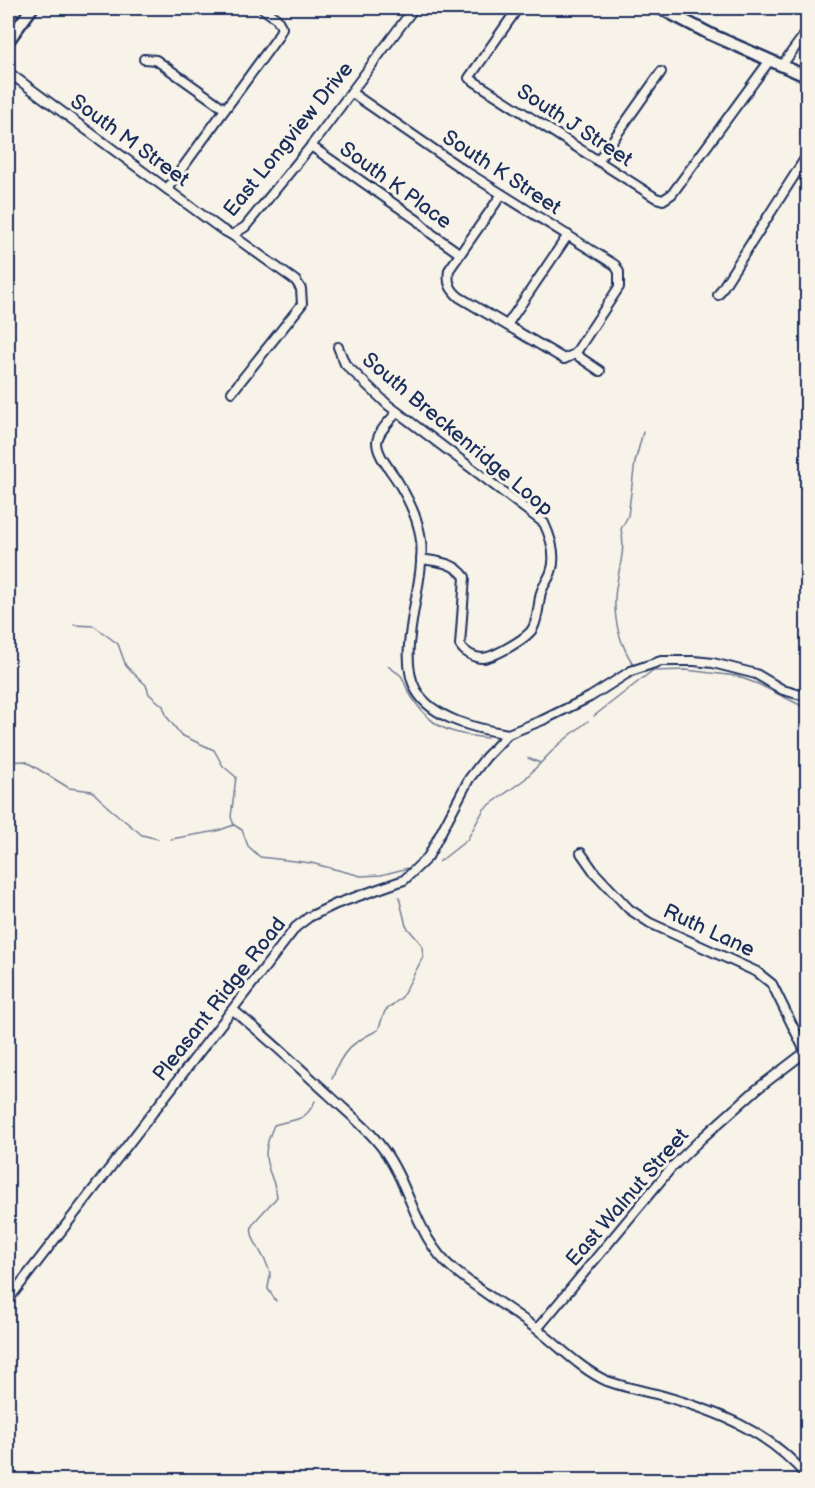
<svg xmlns="http://www.w3.org/2000/svg" width="815" height="1488" font-family="'Balsamiq Sans',sans-serif">
  <rect width="100%" height="100%" fill="#f7f3e8"/>
  <filter id="ink" filterUnits="userSpaceOnUse"><feTurbulence type="fractalNoise" baseFrequency=".0167" numOctaves="2"/><feDisplacementMap in="SourceGraphic" scale="12" xChannelSelector="R" yChannelSelector="G"/><feConvolveMatrix kernelMatrix="1 2 1 2 8 2 1 2 1" color-interpolation-filters="sRGB"/></filter>
  <g filter="url(#ink)">
    <g fill="none" stroke-linecap="round" stroke-linejoin="round">
      <!-- stream -->
      <g stroke="#727c95" stroke-width="1.5">
        <polyline points="74,625 94,626 118,644 126,666 146,685 149,694 163,706 167,717 181,735 214,750 223,766 236,777 231,817 234,825 242,830 248,846 260,857 311,863 361,876 381,875 412,867"/>
        <path d="M633 664C620 644 614 622 615 598 616 575 627 552 621 529L628 516 635 462 643 432"/>
        <path d="M388 666C392 670 399 673 402 677 405 682 406 689 410 694 431 729 449 733 487 738"/>
        <polyline points="594,716 652,671 686,670 736,676 758,684 808,709"/>
        <polyline points="528,758 540,763"/>
        <polyline points="8,762 25,761 69,788 92,791 109,808 142,835 158,839"/>
        <polyline points="171,839 217,831 234,825"/>
        <polyline points="439,862 467,840 484,809 525,779 558,745 588,721"/>
        <path d="M332 1079C342 1051 351 1043 378 1030L385 1011 402 997 423 957 422 945 406 926 399 897"/>
        <path d="M276 1301 268 1289C268 1285 270 1279 270 1275 269 1259 248 1240 252 1226 253 1222 272 1203 277 1197 276 1182 265 1168 266 1154 266 1144 270 1134 274 1125 295 1118 305 1123 315 1101"/>
      </g>
      <!-- street casing -->
      <g stroke="#1b2f5e" stroke-width="12">
        <g id="street">
          <polyline points="518,8 469,78 656,198 663,200 672,194 770,60"/>
          <polyline points="144,59 156,60 225,109"/>
          <polyline points="782,65 808,30"/>
          <polyline points="8,72 221,229 232,235 296,281 301,289 302,304 232,392"/>
          <path d="M352 93 465 171 615 265 619 272V287L575 354 564 359 459 297C450 289 447 283 449 270L502 194"/>
          <polyline points="311,146 417,220 432,234 459,253"/>
          <polyline points="598,161 661,72"/>
          <polyline points="167,189 277,38 282,28 277,19 262,8"/>
          <polyline points="232,235 245,227 311,146 414,8"/>
          <polyline points="718,295 808,154"/>
          <polyline points="507,325 568,235"/>
          <path d="M338 347 345 364 388 405 544 523C551 538 557 556 551 572 548 581 541 587 540 597 538 608 538 618 533 628 528 638 493 658 482 658 474 658 464 652 460 645L465 577C454 562 439 562 421 559"/>
          <polyline points="575,354 600,371"/>
          <path d="M397 412C391 420 378 431 377 442 377 456 391 470 398 482 409 500 419 520 421 541 426 584 395 652 416 690 432 719 478 729 508 734"/>
          <polyline points="581,853 595,873 629,909 650,923 757,972 772,984 805,1051"/>
          <path d="M233 1010C266 1036 297 1066 328 1094 347 1112 368 1128 383 1149 411 1187 416 1238 453 1269 480 1291 510 1309 538 1330 560 1347 582 1370 607 1381 624 1387 643 1391 660 1395 716 1411 770 1431 808 1478"/>
          <polyline points="8,1300 296,927 309,917 336,904 404,880 428,857 469,779 486,757 508,734 543,720 590,697 631,671 661,661 694,661 713,663 756,674 783,690 808,697"/>
          <polyline points="537,1329 672,1167 702,1138 757,1089 808,1050"/>
        </g>
      </g>
      <!-- secondary casing -->
      <g stroke="#1b2f5e" stroke-width="15">
        <g id="secondary">
          <polyline points="660,8 710,34 808,77"/>
          <polyline points="8,41 32,8"/>
        </g>
      </g>
      <!-- street -->
      <use href="#street" stroke="#f7f3e8" stroke-width="8"/>
      <!-- secondary -->
      <use href="#secondary" stroke="#f7f3e8" stroke-width="10"/>
    </g>
  </g>
  <g text-anchor="middle" stroke-width="6" stroke-linejoin="round" paint-order="stroke">
    <!-- street labels -->
    <g font-size="21" fill="#1b2f5e" stroke="#f7f3e8">
      <text transform="translate(575 125) rotate(33)" y="7">South J Street</text>
      <text transform="translate(288 139) rotate(-51)" y="7">East Longview Drive</text>
      <text transform="translate(130 140) rotate(36)" y="7">South M Street</text>
      <text transform="translate(502 172) rotate(33)" y="7">South K Street</text>
      <text transform="translate(396 185) rotate(36)" y="7">South K Place</text>
      <text transform="translate(458 434) rotate(40)" y="7">South Breckenridge Loop</text>
      <text transform="translate(709 930) rotate(25)" y="7">Ruth Lane</text>
      <text transform="translate(219 999) rotate(-52)" y="7">Pleasant Ridge Road</text>
      <text transform="translate(627 1197) rotate(-49)" y="7">East Walnut Street</text>
    </g>
  </g>
  <!-- margin -->
  <rect width="815" height="1488" fill="none" stroke="#f7f3e8" stroke-width="30"/>
  <rect x="15" y="15" width="785" height="1458" fill="none" stroke="#1b2f5e" stroke-width="2" filter="url(#ink)"/>
</svg>
